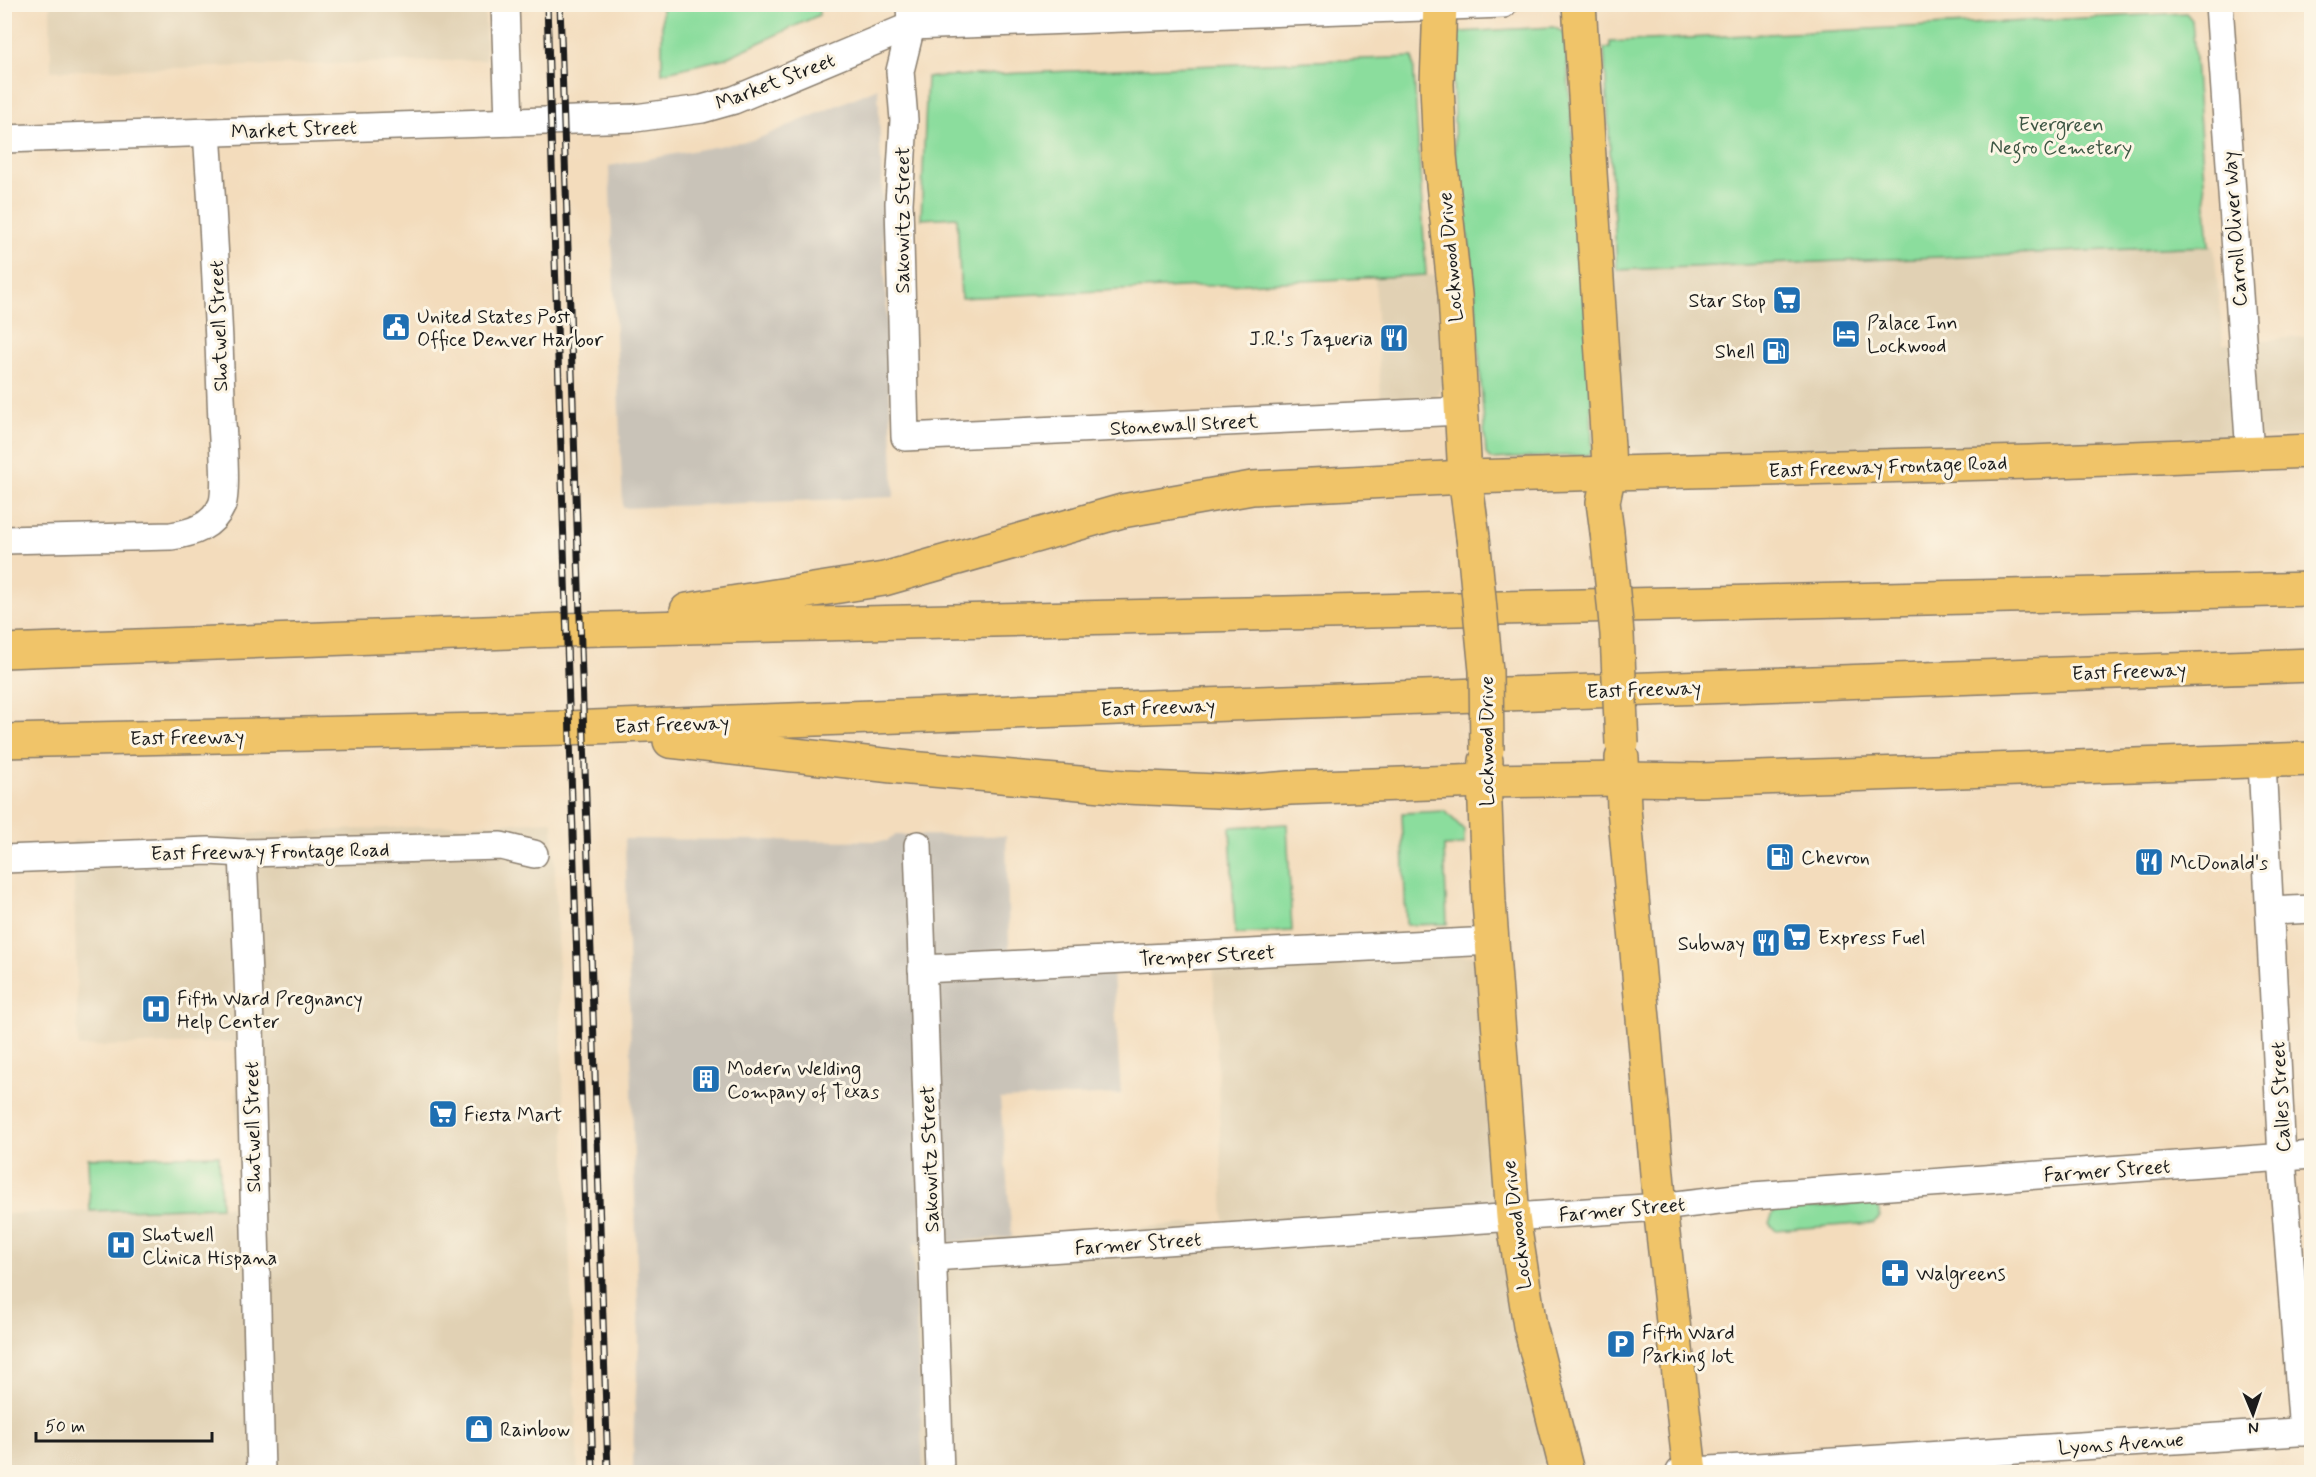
<svg xmlns="http://www.w3.org/2000/svg" width="2316" height="1477" font-family="Mynerve,sans-serif">
  <rect width="100%" height="100%" fill="#fcf5e5"/>
  <filter id="ink" filterUnits="userSpaceOnUse"><feTurbulence type="fractalNoise" baseFrequency=".0167" numOctaves="2"/><feDisplacementMap in="SourceGraphic" scale="12" xChannelSelector="R" yChannelSelector="G"/><feConvolveMatrix kernelMatrix="1 2 1 2 8 2 1 2 1" color-interpolation-filters="sRGB"/></filter>
  <filter id="wash" filterUnits="userSpaceOnUse"><feTurbulence type="fractalNoise" baseFrequency=".008" numOctaves="4" result="noise"/><feDisplacementMap in="SourceGraphic" scale="24" xChannelSelector="R" yChannelSelector="G"/><feGaussianBlur stdDeviation="1.35" result="paint"/><feColorMatrix in="noise" values="0 0 0 0 0 0 0 0 0 0 0 0 0 0 0 0 0 1.4 0 .05"/><feComposite in="paint" operator="in"/></filter>
  <g filter="url(#wash)">
    <rect width="100%" height="100%" fill="#f3dcbc"/>
    <!-- built -->
    <g fill="#e1d1b4">
      <polygon points="50,5 485,5 486,60 51,71"/>
      <polygon points="2214,245 2223,344 2311,336 2311,435 1658,457 1632,448 1621,439 1608,270"/>
      <polygon points="1436,275 1443,383 1438,394 1431,401 1381,406 1375,277"/>
      <polygon points="553,821 578,1472 5,1472 4,1214 240,1206 235,1042 78,1047 73,841"/>
      <polygon points="1483,955 1552,1464 1471,1472 923,1472 913,1245 1224,1221 1213,967"/>
    </g>
    <!-- industrial -->
    <g fill="#c9c3b8">
      <polygon points="878,88 894,497 623,508 609,166 757,139"/>
      <polygon points="895,835 1006,836 1010,977 1113,974 1121,1094 1000,1099 1012,1237 913,1245 923,1472 633,1472 634,1421 639,1345 625,839 887,841"/>
    </g>
    <!-- green -->
    <g fill="#8bdd9d" stroke="#547c5c" stroke-width="1.5">
      <polygon points="662,5 818,5 819,15 726,58 662,73"/>
      <polygon points="2186,13 2192,20 2209,246 1617,270 1604,48 1610,48 1610,42"/>
      <polygon points="1553,27 1565,33 1591,387 1592,452 1588,455 1491,459 1486,454 1473,268 1455,159 1452,39 1460,32"/>
      <polygon points="1413,57 1426,275 961,298 957,217 921,219 927,77"/>
      <polygon points="1445,811 1464,830 1464,845 1444,846 1447,924 1406,925 1402,813"/>
      <polygon points="1287,824 1292,931 1235,934 1230,827"/>
      <polygon points="219,1155 221,1207 90,1211 88,1158"/>
      <polygon points="1868,1203 1878,1206 1880,1217 1873,1223 1775,1230 1769,1223 1774,1211"/>
    </g>
  </g>
  <g filter="url(#ink)">
    <g fill="none" stroke-linecap="round" stroke-linejoin="round">
      <!-- minor casing -->
      <g stroke="#887c6c" stroke-width="30">
        <g id="minor">
          <polyline points="505,4 509,122"/>
          <polyline points="910,4 911,26 900,71 904,120 899,203 905,437 1462,411"/>
          <polyline points="2219,4 2250,454"/>
          <polyline points="4,139 635,118 702,109 734,100 911,26 1503,4"/>
          <path d="M4 540 171 536C193 533 213 526 222 505 227 493 223 439 222 423 219 326 214 229 207 132"/>
          <polyline points="2262,762 2282,1158 2303,1432"/>
          <polyline points="918,845 940,1472"/>
          <polyline points="243,853 250,1026 261,1472"/>
          <polyline points="4,859 209,851 243,853 501,846 534,854"/>
          <polyline points="2271,911 2312,909"/>
          <polyline points="922,969 1492,941"/>
          <polyline points="933,1257 1660,1207 1752,1196 2312,1155"/>
          <polyline points="1680,1472 2312,1431"/>
        </g>
      </g>
      <!-- major casing -->
      <g stroke="#887c6c" stroke-width="36">
        <g id="major">
          <polyline points="1440,4 1437,84 1440,156 1455,295 1465,477 1473,537"/>
          <polyline points="1579,4 1608,447 1609,473 1603,502 1607,532"/>
          <polyline points="1465,477 2029,462 2312,451"/>
          <polyline points="1622,758 1624,808 1660,1207 1690,1472"/>
          <polyline points="1486,761 1484,781 1489,902 1513,1217 1530,1326 1567,1472"/>
          <polyline points="1484,781 1623,779 1701,780 2312,759"/>
        </g>
      </g>
      <!-- highway casing -->
      <g stroke="#887c6c" stroke-width="36">
        <g id="highway">
          <polyline points="687,610 884,579 1122,511 1252,488 1465,477"/>
          <polyline points="4,651 561,630 2312,589"/>
          <polyline points="4,741 566,728 2312,665"/>
          <polyline points="670,741 910,768 1125,787 1240,792 1290,788 1484,781"/>
        </g>
      </g>
      <!-- minor -->
      <use href="#minor" stroke="#fff" stroke-width="27"/>
      <!-- major -->
      <use href="#major" stroke="#f0c469" stroke-width="33"/>
      <!-- highway -->
      <use href="#highway" stroke="#f0c469" stroke-width="33"/>
      <!-- rail casing -->
      <g stroke="#1c1c1c" stroke-width="7">
        <g id="rail">
          <polyline points="547,4 593,1472"/>
          <polyline points="560,4 608,1472"/>
        </g>
      </g>
      <!-- rail -->
      <use href="#rail" stroke="#fcf5e5" stroke-width="4.5" stroke-dasharray="14" stroke-linecap="butt"/>
      <!-- major-bridge casing -->
      <g stroke="#887c6c" stroke-width="36" stroke-linecap="butt">
        <g id="major-bridge">
          <polyline points="1607,532 1617,634 1622,744"/>
          <polyline points="1473,537 1486,671 1487,750"/>
        </g>
      </g>
      <!-- major-bridge -->
      <use href="#major-bridge" stroke="#f0c469" stroke-width="33"/>
    </g>
  </g>
  <!-- icons -->
  <defs>
    <g id="supermarket-square" transform="scale(1.5)"><rect x="-9" y="-9" width="18" height="18" rx="4" fill="#1f6fb2" stroke="#fcf5e5"/><path d="M-6-5.5h2.5l.6 2H6L4.5 2H-2.5L-4.4-4H-6ZM-1.5 3.2a1.3 1.3 0 1 0 .1 0ZM3 3.2a1.3 1.3 0 1 0 .1 0Z" fill="#fff"/></g>
    <g id="civic-square" transform="scale(1.5)"><rect x="-9" y="-9" width="18" height="18" rx="4" fill="#1f6fb2" stroke="#fcf5e5"/><path d="M-.6-6.5H3V-4.5H.6V-3L4-1V1h2V6H-6V1h2V-1L-.6-3ZM-1.2 2.5V6h2.4V2.5Z" fill="#fff"/></g>
    <g id="hotel-square" transform="scale(1.5)"><rect x="-9" y="-9" width="18" height="18" rx="4" fill="#1f6fb2" stroke="#fcf5e5"/><path d="M-6-4.5h1.5V1H6V5H4.5V3h-9V5H-6ZM-4 0a1.8 1.8 0 1 1 3.6 0ZM.5 0V-2.5h3Q6-2.5 6 0Z" fill="#fff"/></g>
    <g id="restaurant-square" transform="scale(1.5)"><rect x="-9" y="-9" width="18" height="18" rx="4" fill="#1f6fb2" stroke="#fcf5e5"/><path d="M-5-6h1v4h1v-4h1v4h1v-4h1v5L-1.5 .5V6h-2V.5L-5-1ZM5-6V6H3V1.5H1.5Q1.5-4 5-6Z" fill="#fff"/></g>
    <g id="fuel-square" transform="scale(1.5)"><rect x="-9" y="-9" width="18" height="18" rx="4" fill="#1f6fb2" stroke="#fcf5e5"/><path d="M-5.5-6h7V0h2V4h1.3V-2.5L3-4.5l.8-.8L6-3V5H2.5V1h-1V6h-7ZM-4.2-4.7v3.2H.2V-4.7Z" fill="#fff"/></g>
    <g id="hospital-square" transform="scale(1.5)"><rect x="-9" y="-9" width="18" height="18" rx="4" fill="#1f6fb2" stroke="#fcf5e5"/><path d="M-5-5h3v3.5h4V-5h3V5h-3V1.5h-4V5h-3Z" fill="#fff"/></g>
    <g id="building-square" transform="scale(1.5)"><rect x="-9" y="-9" width="18" height="18" rx="4" fill="#1f6fb2" stroke="#fcf5e5"/><path d="M-4-6H4V6H1V3H-1V6H-4ZM-2.5-4.3h1.7v1.8h-1.7ZM.8-4.3h1.7v1.8H.8ZM-2.5-1h1.7V.8h-1.7ZM.8-1h1.7V.8H.8Z" fill="#fff"/></g>
    <g id="pharmacy-square" transform="scale(1.5)"><rect x="-9" y="-9" width="18" height="18" rx="4" fill="#1f6fb2" stroke="#fcf5e5"/><path d="M-2-6h4v4h4v4h-4v4h-4v-4h-4v-4h4Z" fill="#fff"/></g>
    <g id="parking-square" transform="scale(1.5)"><rect x="-9" y="-9" width="18" height="18" rx="4" fill="#1f6fb2" stroke="#fcf5e5"/><path d="M-3.5-5.5H1a3.5 3.5 0 0 1 0 7H-1V5.5H-3.5ZM-1-3.4V-.6H.8a1.4 1.4 0 0 0 0-2.8Z" fill="#fff"/></g>
    <g id="shop-square" transform="scale(1.5)"><rect x="-9" y="-9" width="18" height="18" rx="4" fill="#1f6fb2" stroke="#fcf5e5"/><path d="M-5-2.5h2.3a2.7 3.5 0 0 1 5.4 0H5L5.5 6h-11ZM-1.5-2.5h3a1.5 2.3 0 0 0-3 0Z" fill="#fff"/></g>
  </defs>
  <g fill-rule="evenodd">
    <use href="#supermarket-square" x="1787" y="300"/>
    <use href="#civic-square" x="396" y="327"/>
    <use href="#hotel-square" x="1846" y="334"/>
    <use href="#restaurant-square" x="1394" y="338"/>
    <use href="#fuel-square" x="1776" y="351"/>
    <use href="#fuel-square" x="1780" y="857"/>
    <use href="#restaurant-square" x="2149" y="862"/>
    <use href="#supermarket-square" x="1797" y="937"/>
    <use href="#restaurant-square" x="1766" y="943"/>
    <use href="#hospital-square" x="156" y="1009"/>
    <use href="#building-square" x="706" y="1079"/>
    <use href="#supermarket-square" x="443" y="1114"/>
    <use href="#hospital-square" x="121" y="1245"/>
    <use href="#pharmacy-square" x="1895" y="1273"/>
    <use href="#parking-square" x="1621" y="1344"/>
    <use href="#shop-square" x="479" y="1429"/>
  </g>
  <g text-anchor="middle" stroke-width="6" stroke-linejoin="round" paint-order="stroke">
    <!-- street labels -->
    <g font-size="20" fill="#1c1c1c" stroke="#fcf5e5">
      <text transform="translate(775 81) rotate(-21)" y="7">Market Street</text>
      <text transform="translate(294 129) rotate(-2)" y="7">Market Street</text>
      <text transform="translate(902 220) rotate(-90)" y="7">Sakowitz Street</text>
      <text transform="translate(2234 229) rotate(-94)" y="7">Carroll Oliver Way</text>
      <text transform="translate(1450 257) rotate(-95)" y="7">Lockwood Drive</text>
      <text transform="translate(218 326) rotate(-92)" y="7">Shotwell Street</text>
      <text transform="translate(1184 424) rotate(-3)" y="7">Stonewall Street</text>
      <text transform="translate(1888 466) rotate(-2)" y="7">East Freeway Frontage Road</text>
      <text transform="translate(2129 671) rotate(-2)" y="7">East Freeway</text>
      <text transform="translate(1644 689) rotate(-2)" y="7">East Freeway</text>
      <text transform="translate(1158 707) rotate(-2)" y="7">East Freeway</text>
      <text transform="translate(672 724) rotate(-2)" y="7">East Freeway</text>
      <text transform="translate(187 737) rotate(-1)" y="7">East Freeway</text>
      <text transform="translate(1486 741) rotate(-90)" y="7">Lockwood Drive</text>
      <text transform="translate(270 851) rotate(-1)" y="7">East Freeway Frontage Road</text>
      <text transform="translate(1207 955) rotate(-3)" y="7">Tremper Street</text>
      <text transform="translate(2280 1097) rotate(-93)" y="7">Calles Street</text>
      <text transform="translate(252 1127) rotate(-91)" y="7">Shotwell Street</text>
      <text transform="translate(929 1159) rotate(-92)" y="7">Sakowitz Street</text>
      <text transform="translate(2107 1170) rotate(-4)" y="7">Farmer Street</text>
      <text transform="translate(1622 1209) rotate(-5)" y="7">Farmer Street</text>
      <text transform="translate(1516 1225) rotate(-97)" y="7">Lockwood Drive</text>
      <text transform="translate(1138 1243) rotate(-4)" y="7">Farmer Street</text>
      <text transform="translate(2121 1443) rotate(-4)" y="7">Lyons Avenue</text>
    </g>
    <!-- park labels -->
    <g font-size="20" fill="#3d5643" stroke="#fcf5e5">
      <text x="2061" y="131">Evergreen<tspan x="2061" dy="23">Negro Cemetery</tspan></text>
    </g>
    <!-- poi labels -->
    <g font-size="20" fill="#1c1c1c" stroke="#fcf5e5" text-anchor="start">
      <text x="1766" y="307" text-anchor="end">Star Stop</text>
      <text x="417" y="323">United States Post<tspan x="417" dy="23">Office Denver Harbor</tspan></text>
      <text x="1867" y="329">Palace Inn<tspan x="1867" dy="23">Lockwood</tspan></text>
      <text x="1373" y="345" text-anchor="end">J.R.'s Taqueria</text>
      <text x="1755" y="358" text-anchor="end">Shell</text>
      <text x="1801" y="864">Chevron</text>
      <text x="2170" y="869">McDonald's</text>
      <text x="1818" y="944">Express Fuel</text>
      <text x="1745" y="950" text-anchor="end">Subway</text>
      <text x="177" y="1005">Fifth Ward Pregnancy<tspan x="177" dy="23">Help Center</tspan></text>
      <text x="727" y="1075">Modern Welding<tspan x="727" dy="23">Company of Texas</tspan></text>
      <text x="464" y="1121">Fiesta Mart</text>
      <text x="142" y="1241">Shotwell<tspan x="142" dy="23">Clinica Hispana</tspan></text>
      <text x="1916" y="1280">Walgreens</text>
      <text x="1642" y="1339">Fifth Ward<tspan x="1642" dy="23">Parking lot</tspan></text>
      <text x="500" y="1436">Rainbow</text>
    </g>
  </g>
  <!-- margin -->
  <rect width="2316" height="1477" fill="none" stroke="#fcf5e5" stroke-width="24"/>
  <!-- north arrow -->
  <g transform="translate(2253 1414) rotate(178)" stroke="#fcf5e5" stroke-width="4.5" paint-order="stroke">
  <path d="M0-4.5L10 22L0 15L-10 22Z" fill="#1c1c1c"/>
  <text y="-9" font-size="16" font-weight="bold" text-anchor="middle" fill="#1c1c1c">N</text>
  </g>
  <!-- scale -->
  <path d="M36 1432v9h176v-9" fill="none" stroke="#1c1c1c" stroke-width="3"/>
  <text x="45" y="1432" font-size="18" fill="#1c1c1c" stroke="#fcf5e5" stroke-width="4.5" paint-order="stroke">50 m</text>
</svg>
